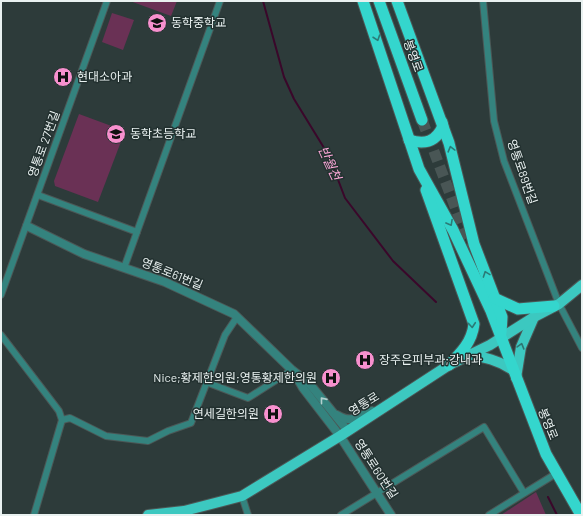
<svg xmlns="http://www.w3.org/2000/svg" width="583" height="516" font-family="Barlow,'Noto Sans KR',sans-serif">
  <rect width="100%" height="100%" fill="#2d3b3a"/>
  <!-- green -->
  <g fill="#6a3155">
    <polygon points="130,1 177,1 171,16"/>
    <polygon points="112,13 134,20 123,50 102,42"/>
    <polygon points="79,114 125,131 98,202 55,186 54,181"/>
    <polygon points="536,492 546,515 501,515"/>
  </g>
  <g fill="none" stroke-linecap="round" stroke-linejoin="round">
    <!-- stream -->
    <g stroke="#3a072a" stroke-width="2">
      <polyline points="263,1 284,77 294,99 329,156 345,198 393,261 436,302"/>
      <polyline points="548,497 557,515"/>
    </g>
    <!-- trunk-tunnel -->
    <polyline stroke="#495655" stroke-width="11" stroke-dasharray="11 5.5" stroke-linecap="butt" points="422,120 473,254"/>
    <!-- minor casing -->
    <g stroke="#4b5857" stroke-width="8">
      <g id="minor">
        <polyline points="483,1 494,121 504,161 559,304 582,348"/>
        <polyline points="38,195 137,232"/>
        <polyline points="124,268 220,1"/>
        <polyline points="1,295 107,1"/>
        <polyline points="1,335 59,411 62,420 34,515"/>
        <polyline points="206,382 248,398 292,370"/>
        <polyline points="62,420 70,418 106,436 148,441 168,431 191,423 225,335 237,317"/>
        <polyline points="242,496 248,515"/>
        <polyline points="341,515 484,427 524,493"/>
        <polyline points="489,515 557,473"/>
      </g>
    </g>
    <!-- tertiary casing -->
    <g stroke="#4b5857" stroke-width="10">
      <g id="tertiary">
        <polyline points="27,226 84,254 165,282 234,314 292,370 309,383 347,430"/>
        <polyline points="295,374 303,388 340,436 391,515"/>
        <path d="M337 415C351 424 357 417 372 411"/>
      </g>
    </g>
    <!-- primary casing -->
    <g stroke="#4b5857" stroke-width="12">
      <g id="primary">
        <path d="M467 355C485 357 498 360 513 370"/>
        <polyline points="516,378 521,347 534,317"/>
        <polyline points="148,515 184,511 242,496 340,436 449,365 490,345 534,317 559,304 582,285"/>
      </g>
    </g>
    <!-- trunk casing -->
    <g stroke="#4b5857" stroke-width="13">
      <g id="trunk">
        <polyline points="363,1 419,169 453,230 491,311 546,454 581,515"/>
        <polyline points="379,1 422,120"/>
        <polyline points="397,1 449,143 474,244 502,317 501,333"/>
        <path d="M409 140C425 145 436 142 443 126L442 122"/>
        <path d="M426 190 474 324C472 342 461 353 449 365"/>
        <polyline points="494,298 518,309 554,306"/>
      </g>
    </g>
    <!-- minor -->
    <use href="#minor" stroke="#34837e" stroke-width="6"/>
    <!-- tertiary -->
    <use href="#tertiary" stroke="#34837e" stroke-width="8"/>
    <!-- primary -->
    <use href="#primary" stroke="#3cc8c0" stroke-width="10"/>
    <!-- trunk -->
    <use href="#trunk" stroke="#34d6cd" stroke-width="11"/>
  </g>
  <!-- one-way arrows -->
  <defs><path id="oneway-chevron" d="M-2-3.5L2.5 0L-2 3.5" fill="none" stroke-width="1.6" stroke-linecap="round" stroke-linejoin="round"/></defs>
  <g stroke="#2b7b77">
    <use href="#oneway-chevron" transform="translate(377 38) rotate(71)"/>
    <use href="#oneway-chevron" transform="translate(451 149) rotate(-105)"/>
    <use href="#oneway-chevron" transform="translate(450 223) rotate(61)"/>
    <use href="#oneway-chevron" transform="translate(486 274) rotate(-110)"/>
    <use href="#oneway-chevron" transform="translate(472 325) rotate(85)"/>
  </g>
  <use stroke="#2e7571" href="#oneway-chevron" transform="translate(521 346) rotate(-74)"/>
  <use stroke="#b3d0ce" href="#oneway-chevron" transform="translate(323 400) rotate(-129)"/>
  <!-- icons -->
  <defs>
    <g id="school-disc" transform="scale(1)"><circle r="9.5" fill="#f790ce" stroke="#233130"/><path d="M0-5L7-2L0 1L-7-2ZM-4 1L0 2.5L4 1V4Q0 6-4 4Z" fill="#111"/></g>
    <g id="hospital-disc" transform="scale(1)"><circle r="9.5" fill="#f790ce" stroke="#233130"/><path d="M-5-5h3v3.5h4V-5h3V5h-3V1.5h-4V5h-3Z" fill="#111"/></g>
  </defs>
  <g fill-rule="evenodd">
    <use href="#school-disc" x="157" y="23"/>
    <use href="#hospital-disc" x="63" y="77"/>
    <use href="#school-disc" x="116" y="134"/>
    <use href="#hospital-disc" x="365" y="360"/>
    <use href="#hospital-disc" x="331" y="378"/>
    <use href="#hospital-disc" x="273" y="414"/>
  </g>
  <g text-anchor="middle" stroke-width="3" stroke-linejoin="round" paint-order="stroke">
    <!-- poi labels -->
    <g font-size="12" fill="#e9f1f0" stroke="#233130" text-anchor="start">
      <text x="171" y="27">동학중학교</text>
      <text x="77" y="81">현대소아과</text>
      <text x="130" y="138">동학초등학교</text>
      <text x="379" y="364">장주은피부과;강내과</text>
      <text x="317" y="382" text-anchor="end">Nice;황제한의원;영통황제한의원</text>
      <text x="259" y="418" text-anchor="end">연세길한의원</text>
    </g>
    <!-- street labels -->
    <g font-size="12" fill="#e9f1f0" stroke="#233130">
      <text transform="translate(413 56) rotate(70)" y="4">봉영로</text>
      <text transform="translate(44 144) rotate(-70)" y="4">영통로 27번길</text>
      <text transform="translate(522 172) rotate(71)" y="4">영통로89번길</text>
      <text transform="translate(172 274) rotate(22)" y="4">영통로61번길</text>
      <text transform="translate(364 404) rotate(-32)" y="4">영통로</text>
      <text transform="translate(548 424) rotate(68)" y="4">봉영로</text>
      <text transform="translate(376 469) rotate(57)" y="4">영통로60번길</text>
    </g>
    <!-- water labels -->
    <g font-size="13" font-style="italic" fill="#faa7d7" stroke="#233130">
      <text transform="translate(330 163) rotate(65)" y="5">반월천</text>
    </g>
  </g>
  <!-- border -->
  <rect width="583" height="516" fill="none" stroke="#e9f1f0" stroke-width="4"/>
</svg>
